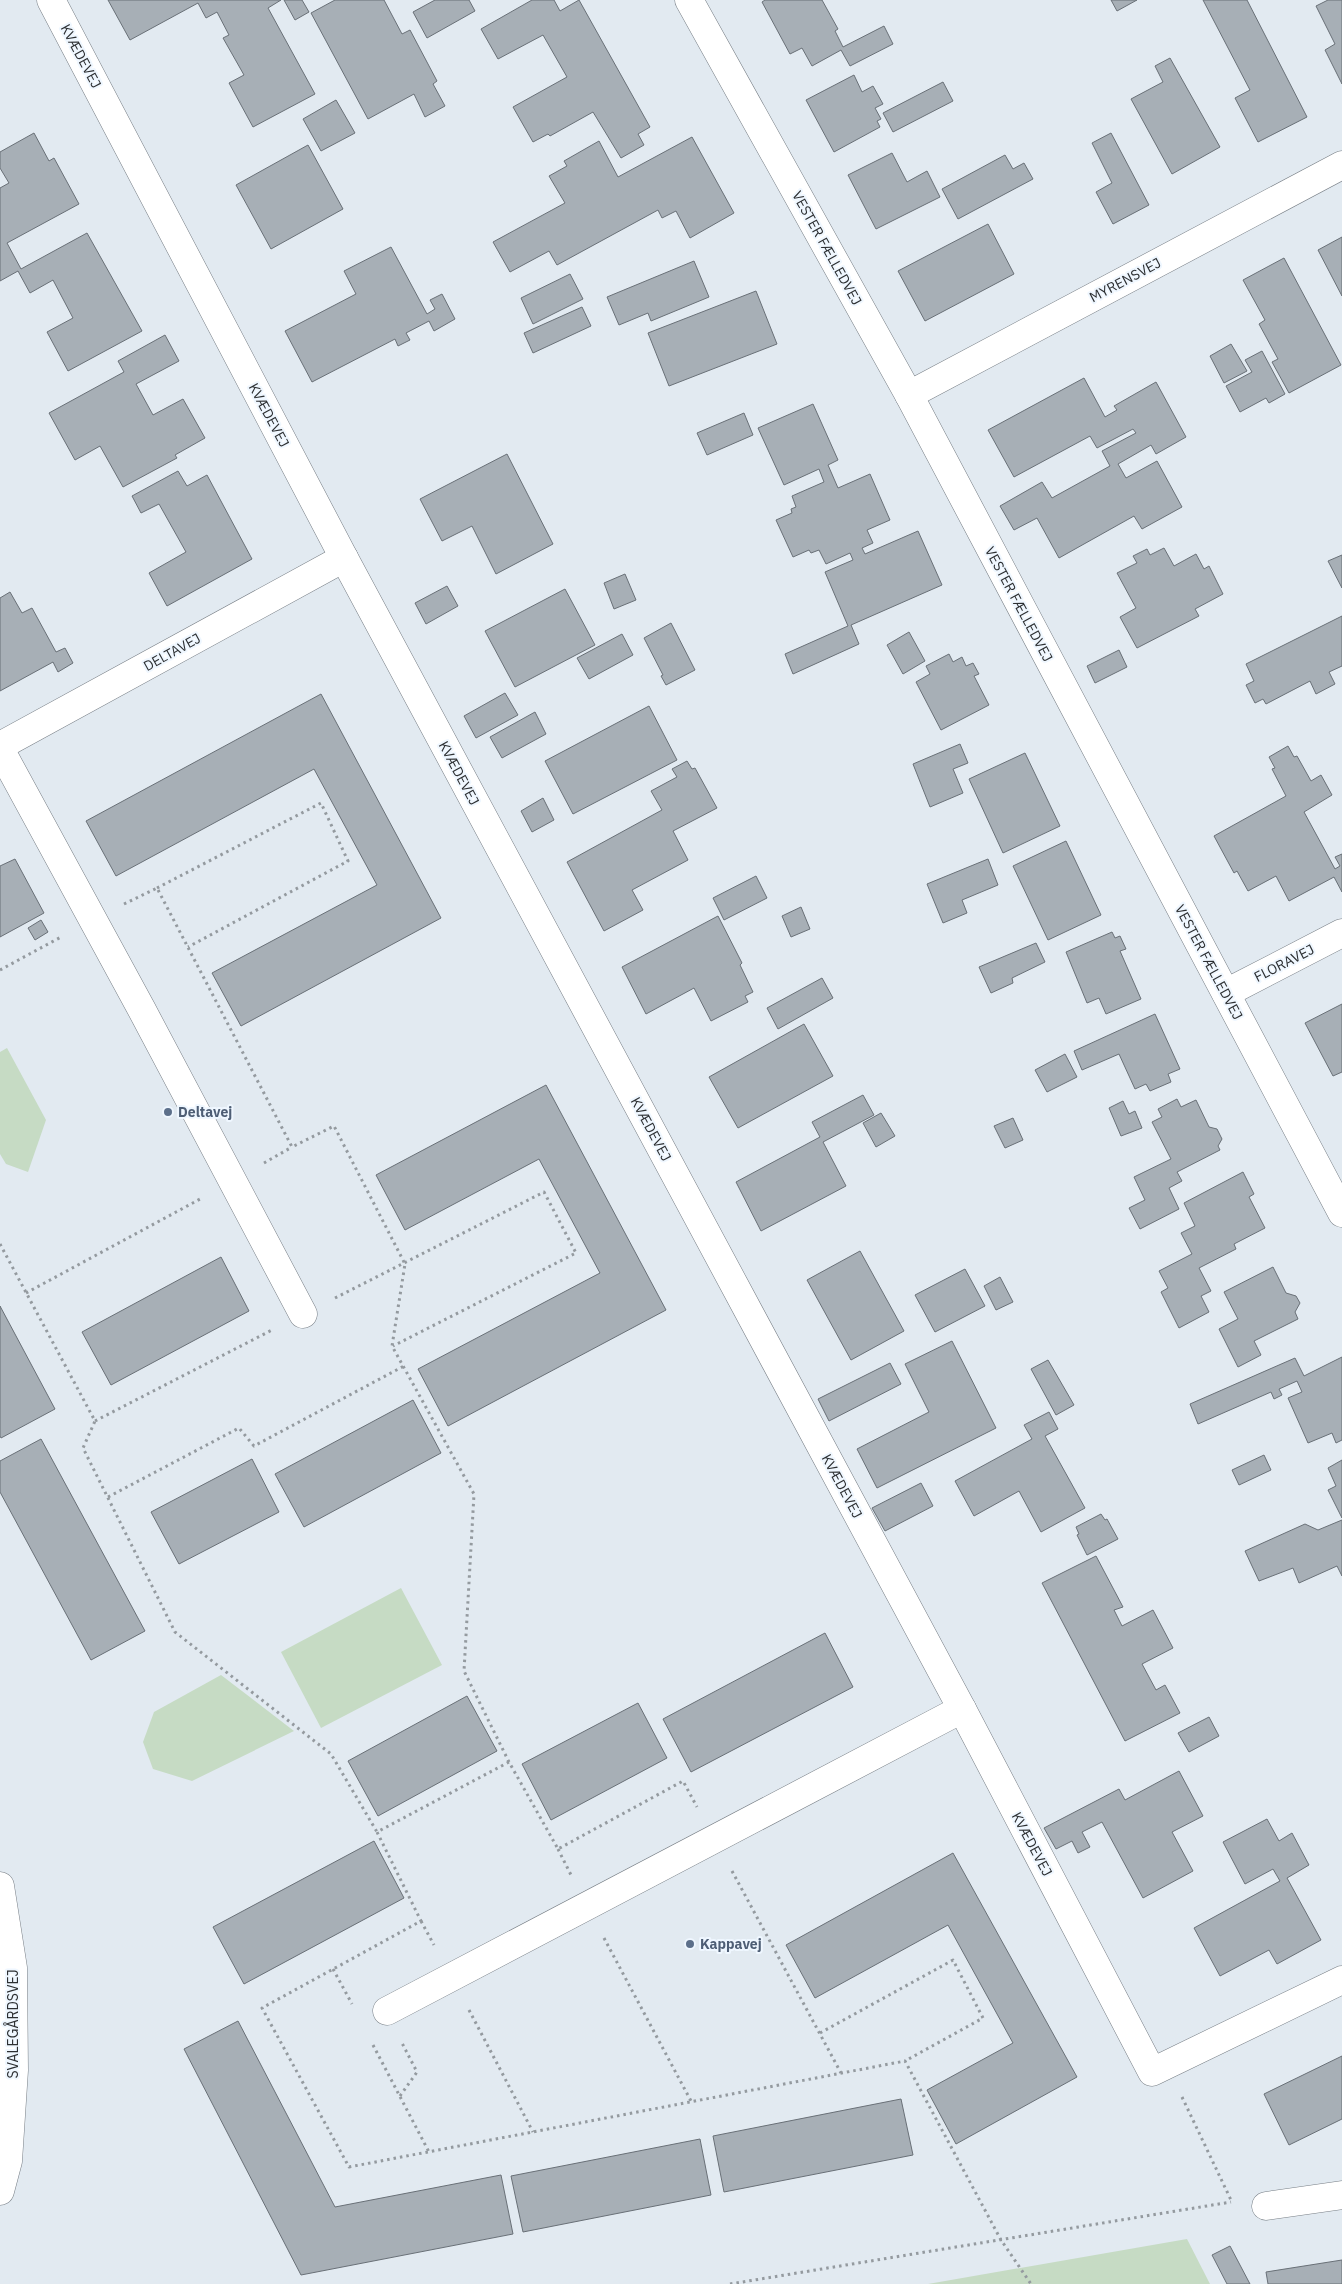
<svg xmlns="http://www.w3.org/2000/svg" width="1342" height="2284" font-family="'IBM Plex Sans',sans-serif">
  <rect width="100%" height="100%" fill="#e2eaf1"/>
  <!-- green -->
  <g fill="#c6dbc4">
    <polygon points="7,1048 46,1120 28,1172 6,1164 0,1154 0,1052"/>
    <polygon points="401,1588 442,1665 321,1728 281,1652"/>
    <polygon points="221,1675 294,1731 192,1781 153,1769 143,1742 154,1712"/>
    <polygon points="1187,2239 1210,2284 928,2284"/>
  </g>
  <!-- building -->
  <g fill="#a7afb6" stroke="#697077">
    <polygon points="108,0 281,0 268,8 315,94 253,127 229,83 244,75 223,38 229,35 217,12 206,18 198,3 130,40"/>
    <polygon points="284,0 302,0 309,12 295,20"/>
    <polygon points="335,0 384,0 402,34 410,30 437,81 433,84 445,106 425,117 414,94 368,119 311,13"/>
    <polygon points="435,0 469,0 475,11 427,38 413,12"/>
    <polygon points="532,0 554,0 560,11 579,0 650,127 638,134 644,145 621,158 593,112 550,136 548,134 533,142 513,107 567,77 543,35 498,59 481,29"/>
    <polygon points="765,0 822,0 838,29 835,31 843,47 884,26 893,44 850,66 841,50 812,66 802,48 790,54 762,2"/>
    <polygon points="1111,0 1137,0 1117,11"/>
    <polygon points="1203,0 1247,0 1307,117 1258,142 1235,98 1250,90"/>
    <polygon points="1328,0 1342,0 1342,84 1325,50 1335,44 1316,6"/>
    <polygon points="1170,58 1220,147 1172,174 1131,99 1163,82 1155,66"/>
    <polygon points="854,75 862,92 873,86 883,104 875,108 881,119 877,121 880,127 834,152 806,100"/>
    <polygon points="943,82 953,101 893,132 883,113"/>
    <polygon points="336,100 355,133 321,151 303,119"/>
    <polygon points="34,133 49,161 54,158 79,204 7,243 21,269 87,233 142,331 68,371 47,332 73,318 53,280 30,293 18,271 0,281 0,188 9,183 0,168 0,152"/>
    <polygon points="1111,133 1149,205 1113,224 1096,192 1112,183 1092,143"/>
    <polygon points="692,137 734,213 690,238 676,211 662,218 658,210 557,265 549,251 510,272 493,242 565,203 549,176 567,166 564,161 599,141 618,177"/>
    <polygon points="308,145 343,209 271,249 236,185"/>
    <polygon points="892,153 907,182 927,171 940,197 876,229 848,175"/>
    <polygon points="1005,155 1013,169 1024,163 1033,179 958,219 942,189"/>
    <polygon points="988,224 1014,274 925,321 898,271"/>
    <polygon points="1342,237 1342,296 1318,250"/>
    <polygon points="391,247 427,314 435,309 430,300 442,294 455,319 434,331 429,321 406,333 410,340 398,346 395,339 312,382 285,331 356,294 344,271"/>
    <polygon points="1284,258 1341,365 1289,393 1272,362 1278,359 1259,324 1265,320 1243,280"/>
    <polygon points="694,261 709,297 651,321 648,313 619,325 607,297"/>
    <polygon points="570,274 583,299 533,324 521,298"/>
    <polygon points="756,291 777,344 669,386 648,333"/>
    <polygon points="582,307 591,326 533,353 524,333"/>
    <polygon points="165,335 179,361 136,384 153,415 183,399 205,438 175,455 177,458 123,487 100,446 75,460 49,413 124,372 118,361"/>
    <polygon points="1231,344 1247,371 1224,383 1210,356"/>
    <polygon points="1262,351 1285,394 1269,403 1266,398 1240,412 1226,386 1252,372 1245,360"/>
    <polygon points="1084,378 1105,417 1117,410 1114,406 1156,382 1186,437 1156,454 1151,445 1118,464 1126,478 1157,461 1182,507 1142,529 1134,516 1059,558 1037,518 1014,530 1000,506 1042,482 1052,498 1110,466 1102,451 1136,433 1133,429 1097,448 1090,436 1014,477 988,430"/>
    <polygon points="813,404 838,460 828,465 838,488 870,474 890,520 867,530 873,543 862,548 865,554 918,531 942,585 851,625 859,644 793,674 785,654 848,626 825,572 853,560 850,553 826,564 819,550 811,553 809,550 793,557 776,520 792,513 791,509 796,507 792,496 824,482 819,469 784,485 758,428"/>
    <polygon points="744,413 753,435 707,455 697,433"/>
    <polygon points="507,454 553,544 496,574 472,526 442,541 420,499"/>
    <polygon points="178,471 187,486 207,475 252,559 167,606 149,573 186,552 159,504 141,513 132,496"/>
    <polygon points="1164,548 1174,566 1196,554 1204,569 1209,566 1223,594 1195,609 1199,616 1137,648 1120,617 1136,608 1117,573 1137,563 1133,556 1147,549 1150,555"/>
    <polygon points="1342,555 1342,588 1328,561"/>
    <polygon points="625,574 636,600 614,609 604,583"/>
    <polygon points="447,586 458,606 426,624 415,603"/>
    <polygon points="565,589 595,645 515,687 485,631"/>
    <polygon points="10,592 22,613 32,608 56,652 65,648 73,663 58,672 53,662 0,691 0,598"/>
    <polygon points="1342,616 1342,666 1329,672 1335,684 1316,694 1310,681 1266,704 1263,699 1255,703 1246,685 1254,681 1246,664"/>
    <polygon points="671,623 695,670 666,685 661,676 663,675 644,638"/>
    <polygon points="909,632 925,661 903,674 887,645"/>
    <polygon points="622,634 633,655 589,679 577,658"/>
    <polygon points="1119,650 1127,667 1095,683 1087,666"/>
    <polygon points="949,654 953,662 962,657 966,666 973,663 979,674 974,676 989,705 941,730 916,682 930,674 926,666"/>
    <polygon points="505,693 518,715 476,738 464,716"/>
    <polygon points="321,694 441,918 241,1026 212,973 377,885 314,769 116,876 86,821"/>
    <polygon points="649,706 677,760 573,814 545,761"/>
    <polygon points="535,712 546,734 502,758 490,737"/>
    <polygon points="960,744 968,763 953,769 963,793 930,807 913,764"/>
    <polygon points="1288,746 1294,757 1297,756 1311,781 1321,775 1332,795 1304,812 1335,869 1340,866 1335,857 1342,854 1342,892 1334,877 1289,901 1276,876 1248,891 1237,871 1234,873 1214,836 1286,796 1272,769 1275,768 1269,757"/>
    <polygon points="1025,753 1060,826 1003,853 969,779"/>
    <polygon points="687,761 692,769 695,768 717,808 673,831 688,860 632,890 643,910 604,931 567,862 662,810 651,791 677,777 672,769"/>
    <polygon points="543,798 554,820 532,832 521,811"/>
    <polygon points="1066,841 1101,915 1048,940 1013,866"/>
    <polygon points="15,859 44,913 0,937 0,866"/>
    <polygon points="988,859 998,885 962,900 967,913 943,923 927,884"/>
    <polygon points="756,876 767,898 724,920 713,898"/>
    <polygon points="801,907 810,929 791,937 782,916"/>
    <polygon points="718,916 742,963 740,965 753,992 745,996 748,1002 711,1021 694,988 646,1014 622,967"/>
    <polygon points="41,920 48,932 35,940 28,928"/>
    <polygon points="1112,932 1115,938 1120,936 1126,949 1120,951 1141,999 1106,1014 1099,998 1087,1003 1066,952"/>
    <polygon points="1036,943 1045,962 1012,978 1013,983 991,993 979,967"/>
    <polygon points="822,978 833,998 778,1029 767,1008"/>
    <polygon points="1342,1004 1342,1072 1333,1076 1305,1023"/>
    <polygon points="1155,1014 1180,1069 1168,1074 1171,1082 1150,1091 1146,1084 1135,1089 1119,1054 1082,1070 1074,1051"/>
    <polygon points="804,1024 833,1076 738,1128 709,1077"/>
    <polygon points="1065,1054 1077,1077 1047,1092 1035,1070"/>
    <polygon points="546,1085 666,1310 448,1426 418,1369 600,1273 539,1159 405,1230 376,1175"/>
    <polygon points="863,1095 874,1115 823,1142 846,1186 761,1231 736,1182 820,1137 812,1122"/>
    <polygon points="1177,1099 1181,1107 1196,1100 1209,1127 1217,1129 1222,1139 1218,1146 1220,1150 1177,1172 1182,1181 1169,1188 1179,1209 1140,1229 1129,1208 1145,1200 1134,1177 1171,1159 1152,1122 1162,1117 1158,1109"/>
    <polygon points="1123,1101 1129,1114 1135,1111 1142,1128 1121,1136 1109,1108"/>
    <polygon points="881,1113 895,1136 876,1147 863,1123"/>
    <polygon points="1013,1118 1023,1140 1005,1148 994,1126"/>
    <polygon points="1243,1172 1254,1194 1249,1197 1265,1228 1234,1244 1236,1249 1199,1268 1211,1291 1201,1296 1209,1312 1179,1328 1161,1292 1168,1288 1159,1271 1192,1254 1181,1233 1195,1226 1184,1203"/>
    <polygon points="860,1251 904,1331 851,1360 807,1280"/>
    <polygon points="221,1257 249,1311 111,1385 82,1332"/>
    <polygon points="1273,1267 1286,1293 1296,1296 1300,1303 1295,1312 1298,1319 1254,1341 1261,1355 1238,1367 1219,1329 1238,1319 1224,1292"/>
    <polygon points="965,1269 985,1306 935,1332 915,1295"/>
    <polygon points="1000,1277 1013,1302 996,1310 984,1286"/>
    <polygon points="0,1306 55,1409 1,1438 0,1436"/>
    <polygon points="952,1341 996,1428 877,1488 857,1449 929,1412 905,1364"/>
    <polygon points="1342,1357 1342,1440 1336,1443 1332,1433 1308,1443 1288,1398 1302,1392 1297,1381 1279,1389 1282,1395 1274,1399 1271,1392 1198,1424 1190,1404 1295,1358 1304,1376"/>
    <polygon points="1048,1360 1074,1405 1056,1415 1031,1369"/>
    <polygon points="890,1363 901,1384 829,1421 818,1399"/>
    <polygon points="413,1400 441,1453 304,1527 275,1474"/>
    <polygon points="1049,1412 1058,1429 1045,1436 1085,1508 1041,1532 1019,1491 974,1516 955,1481 1032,1439 1024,1425"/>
    <polygon points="41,1439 145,1631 91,1660 0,1492 0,1461"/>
    <polygon points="1264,1455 1271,1470 1239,1485 1232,1470"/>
    <polygon points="252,1459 279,1512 179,1564 151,1512"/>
    <polygon points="1342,1460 1342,1518 1328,1490 1336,1486 1328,1468"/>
    <polygon points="921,1483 933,1506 885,1531 872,1508"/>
    <polygon points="1101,1514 1105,1520 1107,1519 1118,1539 1087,1555 1077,1535 1079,1534 1076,1527"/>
    <polygon points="1342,1520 1342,1576 1337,1566 1299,1583 1293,1568 1259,1581 1245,1551 1305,1524 1318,1530"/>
    <polygon points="1096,1556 1123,1607 1114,1610 1122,1626 1153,1610 1173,1648 1142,1664 1156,1690 1165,1685 1180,1713 1125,1741 1042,1583"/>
    <polygon points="825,1633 853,1687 691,1772 663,1719"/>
    <polygon points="467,1696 497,1751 378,1816 348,1761"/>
    <polygon points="638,1703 667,1758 551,1820 522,1764"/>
    <polygon points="1209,1717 1219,1736 1189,1752 1178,1733"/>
    <polygon points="1179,1771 1203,1816 1172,1832 1193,1871 1143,1898 1102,1822 1082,1832 1090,1847 1078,1853 1072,1841 1056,1849 1044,1828 1119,1789 1125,1800"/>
    <polygon points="1267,1819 1279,1841 1292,1833 1309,1865 1287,1878 1321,1940 1277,1964 1269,1950 1220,1976 1194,1928 1280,1881 1273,1869 1245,1884 1223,1842"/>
    <polygon points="374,1841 404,1898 244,1984 213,1927"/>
    <polygon points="953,1853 1077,2077 956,2144 927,2090 1013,2043 948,1925 815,1998 786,1945"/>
    <polygon points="238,2021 335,2207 501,2175 513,2234 301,2275 184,2049"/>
    <polygon points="1342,2056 1342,2119 1289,2145 1264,2094"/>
    <polygon points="901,2099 913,2155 724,2192 713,2136"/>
    <polygon points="700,2139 711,2195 523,2232 511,2176"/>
    <polygon points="1230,2246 1250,2284 1227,2284 1212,2255"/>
    <polygon points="1342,2260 1342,2284 1268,2284 1266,2272"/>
  </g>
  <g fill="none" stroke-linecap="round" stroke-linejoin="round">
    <!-- minor casing -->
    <g stroke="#777e85" stroke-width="29">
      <g id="minor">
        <polyline points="51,0 344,558 962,1709 1152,2072 1342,1980"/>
        <polyline points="689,0 909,395 1342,1213"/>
        <polyline points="909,395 1342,165"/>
        <polyline points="0,746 344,558"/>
        <polyline points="0,749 142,1010 303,1314"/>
        <polyline points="1226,993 1342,933"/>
        <polyline points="387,2011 962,1709"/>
        <polyline points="1266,2206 1342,2195"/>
      </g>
    </g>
    <!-- tertiary casing -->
    <g stroke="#777e85" stroke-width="29">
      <polyline id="tertiary" points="0,1886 13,1968 14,2070 8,2161 0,2191"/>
    </g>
    <!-- path -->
    <g stroke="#949a9f" stroke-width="3" stroke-dasharray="2.5 4" stroke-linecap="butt">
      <polyline points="157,888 321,803 348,861 188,947"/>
      <polyline points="124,904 157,888 292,1147 334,1126 405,1264 392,1346 474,1494 464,1671 509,1762 558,1849 683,1781 697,1807"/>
      <polyline points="0,970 61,937"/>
      <polyline points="264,1163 292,1147"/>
      <polyline points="0,1244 95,1421 83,1448 175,1632 331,1754 377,1832"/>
      <polyline points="26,1293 202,1198"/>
      <polyline points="335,1298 544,1192 576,1253 393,1346"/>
      <polyline points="95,1421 272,1330"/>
      <polyline points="108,1497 239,1428 254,1446 404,1366"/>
      <polyline points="509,1762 377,1832 421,1921 262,2008 349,2167 905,2061 1001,2240 1031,2284"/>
      <polyline points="558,1849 571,1875"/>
      <polyline points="732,1871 841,2073"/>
      <polyline points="421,1921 434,1945"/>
      <polyline points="604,1938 691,2101"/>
      <polyline points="333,1969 352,2004"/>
      <polyline points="469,2010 533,2132"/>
      <polyline points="820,2033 953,1960 983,2018 905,2061"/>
      <polyline points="373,2045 429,2152"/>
      <polyline points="400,2096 417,2072 402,2043"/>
      <polyline points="1182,2097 1231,2200"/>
      <polyline points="730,2284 1231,2202"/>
    </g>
    <!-- minor -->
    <use href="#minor" stroke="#fff" stroke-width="28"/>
    <!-- tertiary -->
    <use href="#tertiary" stroke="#fff" stroke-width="28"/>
  </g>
  <!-- markers -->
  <g fill="#5c6f8a" stroke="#eff7ff" stroke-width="2">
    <circle cx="168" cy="1112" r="5"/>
    <circle cx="690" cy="1944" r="5"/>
  </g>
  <g text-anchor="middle" stroke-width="4" stroke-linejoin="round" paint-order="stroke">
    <!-- street labels -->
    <g font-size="14" fill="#2c2f32" stroke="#eff7ff">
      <text transform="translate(81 56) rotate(62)" y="5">KVÆDEVEJ</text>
      <text transform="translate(827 248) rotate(61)" y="5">VESTER FÆLLEDVEJ</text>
      <text transform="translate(1125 280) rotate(-28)" y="5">MYRENSVEJ</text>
      <text transform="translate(269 415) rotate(62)" y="5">KVÆDEVEJ</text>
      <text transform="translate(1019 604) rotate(62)" y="5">VESTER FÆLLEDVEJ</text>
      <text transform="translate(172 652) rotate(-29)" y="5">DELTAVEJ</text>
      <text transform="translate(459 773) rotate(62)" y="5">KVÆDEVEJ</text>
      <text transform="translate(1209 962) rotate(62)" y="5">VESTER FÆLLEDVEJ</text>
      <text transform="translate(1284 963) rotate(-27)" y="5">FLORAVEJ</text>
      <text transform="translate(651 1129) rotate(62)" y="5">KVÆDEVEJ</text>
      <text transform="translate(842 1486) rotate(62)" y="5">KVÆDEVEJ</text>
      <text transform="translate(1032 1844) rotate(62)" y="5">KVÆDEVEJ</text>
      <text transform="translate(13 2024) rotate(-90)" y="5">SVALEGÅRDSVEJ</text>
    </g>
    <!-- service labels -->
    <g font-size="14" font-weight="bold" fill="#4e5e75" stroke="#eff7ff" text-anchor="start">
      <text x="178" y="1117">Deltavej</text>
      <text x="700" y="1949">Kappavej</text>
    </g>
  </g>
</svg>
